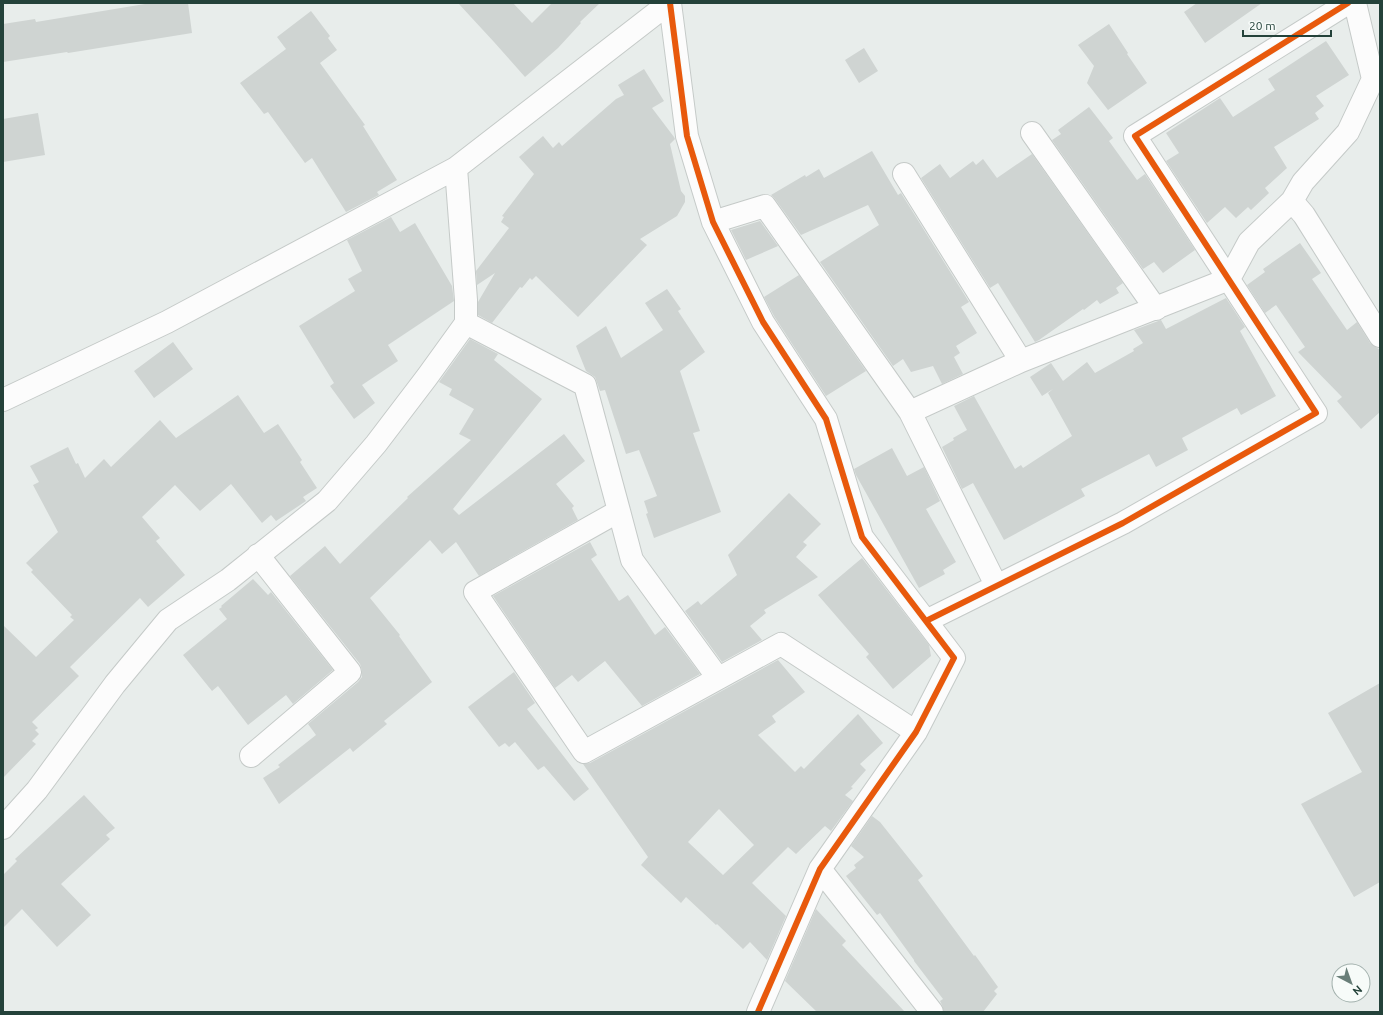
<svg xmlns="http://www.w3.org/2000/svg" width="1383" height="1015" viewBox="0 0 1383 1015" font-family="Ubuntu,sans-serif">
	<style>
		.building { fill: #cfd4d2; fill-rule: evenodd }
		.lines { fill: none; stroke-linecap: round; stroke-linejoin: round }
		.street-casing { stroke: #c5cac8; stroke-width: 24 }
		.street { stroke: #fcfcfc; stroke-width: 22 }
		.cycleway-casing { stroke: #f7fbf9; stroke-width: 8 }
		.cycleway { stroke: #e8590c; stroke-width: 6 }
	</style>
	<rect width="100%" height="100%" fill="#e8edeb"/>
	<path class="building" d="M151,3H188L192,33L68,53L67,52L3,62V24L35,19L36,22Z
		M458,3H513L532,23L552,3H600L580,22L581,23L558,48L525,77L494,42Z
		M1197,3H1262L1205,43L1184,12Z
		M311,11L330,36L328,38L337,50L320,63L365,125L363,126L397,180L377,192L379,195L346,212L312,158L305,163L268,112L264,114L240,83L286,49L277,37Z
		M1109,24L1128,53L1127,54L1147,83L1108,110L1087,83L1094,66L1078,45Z
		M1326,41L1349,75L1316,96L1324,106L1315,113L1319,119L1274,147L1287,168L1265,188L1269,193L1251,210L1248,207L1236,218L1225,207L1207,223L1166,161L1179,153L1166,133L1220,98L1233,117L1275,90L1268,79Z
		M864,48L878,71L859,83L845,60Z
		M644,69L664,101L652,108L674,137L675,139L670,144L681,191L685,196V202L677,216L640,239L647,245L578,317L536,276L532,280L530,278L522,288L520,287L492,323L478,315V302L495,273L477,285L476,271L509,228L501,222L504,217L502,216L534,174L519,157L543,136L553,148L559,142L562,146L616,99L624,95L618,85Z
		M1089,107L1113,138L1109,141L1137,180L1145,174L1195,250L1163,273L1154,262L1143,269L1052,140L1061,134L1058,130Z
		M38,113L45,155L3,162V119Z
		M872,151L898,195L901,193L969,302L961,307L977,333L956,346L960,353L954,357L963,374L942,384L933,366L911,372L903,359L893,366L820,262L879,225L868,205L801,235L775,199L771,195L805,175L806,177L819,169L824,178Z
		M1032,154L1123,283L1116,288L1119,293L1100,304L1097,300L1084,310L1083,309L1039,340L1035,342L998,283L990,288L921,178L940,164L950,178L973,161L976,165L983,159L997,178Z
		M391,217L400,232L415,223L452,286L454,301L388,345L398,361L362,385L375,403L354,419L330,386L334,383L299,326L355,291L348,279L362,271L347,240Z
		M760,221L778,246L746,260L731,230Z
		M1300,243L1321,273L1312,279L1347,330L1357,322L1370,343L1380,350V412L1361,429L1337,401L1342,397L1298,352L1305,347L1276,305L1265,313L1247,285L1265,272L1263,269Z
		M799,275L866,371L826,396L774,316L764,297Z
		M667,289L681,309L678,311L705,352L680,371L700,431L693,433L721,512L654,538L646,514L648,513L644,501L657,496L639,450L626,454L605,390L600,391L595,377L586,371L576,346L606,326L621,358L663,330L645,303Z
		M1226,298L1245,327L1240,331L1276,396L1241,415L1237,408L1182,438L1188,450L1156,467L1149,454L1081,489L1085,496L1004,540L973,483L962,489L942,447L954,440L953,438L967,430L954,406L974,396L1015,469L1021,465L1023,468L1072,436L1048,393L1053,389L1042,396L1030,377L1051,363L1063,381L1087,362L1095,373L1134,351L1133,349L1143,343L1134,330L1161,320L1166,329Z
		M470,339L498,354L494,360L542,399L453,509L459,515L564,434L585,461L556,484L574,506L572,508L578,520L479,576L456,542L442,554L430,540L370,598L400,635L399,636L432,682L384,721L387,724L353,752L350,748L279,804L263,778L280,767L278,765L316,735L308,724L358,682L362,677V670L360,664L290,576L325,546L340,564L408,498L407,497L471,440L459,434L474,409L449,395L452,389L439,382Z
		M173,342L193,369L154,398L134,371Z
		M238,395L264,433L278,424L302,460L300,462L317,488L303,497L306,501L276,521L271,515L262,523L231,484L200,511L175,485L142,517L160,538L156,541L185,575L148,607L140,598L70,667L79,676L32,722L38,728L35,730L39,734L32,741L36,744L3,778V625L36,657L74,620L70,617L72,615L31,572L33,570L26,563L58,532L33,485L39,482L30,466L68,447L76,464L78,463L85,478L104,459L111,467L160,420L176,438Z
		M892,448L907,476L924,467L940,501L926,509L956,562L943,570L945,574L919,588L856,475L854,469Z
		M789,493L821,524L803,542L807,545L796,557L818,577L764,610L766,613L750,626L762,640L722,662L685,611L698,601L701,605L737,575L728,555Z
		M590,542L597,555L591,559L619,601L628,595L655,635L665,627L700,674L642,706L605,661L578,682L572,675L555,688L493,596Z
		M862,558L929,645L931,656L893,689L866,657L869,654L818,595Z
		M253,579L268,595L271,592L333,670L293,704L286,695L248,725L218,686L212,691L183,655L227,619L219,609L222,607L221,606Z
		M778,660L805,692L772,716L776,722L758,735L795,772L801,766L804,769L858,714L883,743L860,764L866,770L851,787L853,788L845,795L853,801L831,831L825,826L796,854L788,847L752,883L786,916L767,960L750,942L743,949L717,924L716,925L686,897L681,903L641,865L648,857L583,764L590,763ZM719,809L754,845L723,875L688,842Z
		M514,672L535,703L527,709L589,789L574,801L544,766L538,770L515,742L509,747L505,743L499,747L468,707Z
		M1380,683V882L1354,897L1301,804L1362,772L1328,713Z
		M84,795L115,828L106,835L110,839L61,884L91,915L57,947L22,909L3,928V875L17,861L15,859Z
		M872,816L880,822L923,876L918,880L974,956L975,955L998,987L994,991L997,994L983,1012H944L942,1005L940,1001L943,999L914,961V960L880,913L877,915L846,876L856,868L854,865L864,857L851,846Z
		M816,909L846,941L842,945L905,1012H817L785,981Z"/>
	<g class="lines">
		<defs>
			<path id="street" d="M670,3L687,136L713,222L763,322L826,419L862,537L954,658L916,732L820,869L758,1012
				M1355,3L1373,79L1348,132L1303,182L1292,201L1304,215L1380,336
				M1032,133L1156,309
				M904,174L1021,361
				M713,222L765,206L910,412
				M466,323L585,385L619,511L475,592L584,752L781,644L916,732
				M3,400L167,322L456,168L669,3
				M619,511L632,560L718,678
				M996,585L910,412L1021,361L1229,279L1249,242L1292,201
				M926,621L1123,523L1316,413L1135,136L1348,3
				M251,756L350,672L258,555
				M3,828L37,790L115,684L168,620L228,580L327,501L376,444L427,377L466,323V300L456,168
				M820,869L932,1012"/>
		</defs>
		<use href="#street" class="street-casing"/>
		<use href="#street" class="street"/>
		<defs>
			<path id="cycleway" d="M670,3L687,136L713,222L763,322L826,419L862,537L954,658L916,732L820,869L758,1012
				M926,621L1123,523L1316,413L1135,136L1348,3"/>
		</defs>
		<use href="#cycleway" class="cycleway-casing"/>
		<use href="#cycleway" class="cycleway"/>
	</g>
	<rect width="1383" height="1015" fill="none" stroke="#24423a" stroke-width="8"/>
	<g transform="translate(1351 983) rotate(139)"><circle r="19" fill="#f7fbf9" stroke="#a3b1ad"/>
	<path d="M0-3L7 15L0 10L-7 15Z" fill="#697e78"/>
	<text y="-6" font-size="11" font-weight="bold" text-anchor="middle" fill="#24423a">N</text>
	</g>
	<path d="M1243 30v6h88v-6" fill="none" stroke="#24423a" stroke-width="2"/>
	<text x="1249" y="30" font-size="12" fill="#24423a" stroke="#f7fbf9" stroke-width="3" paint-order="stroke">20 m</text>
</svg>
